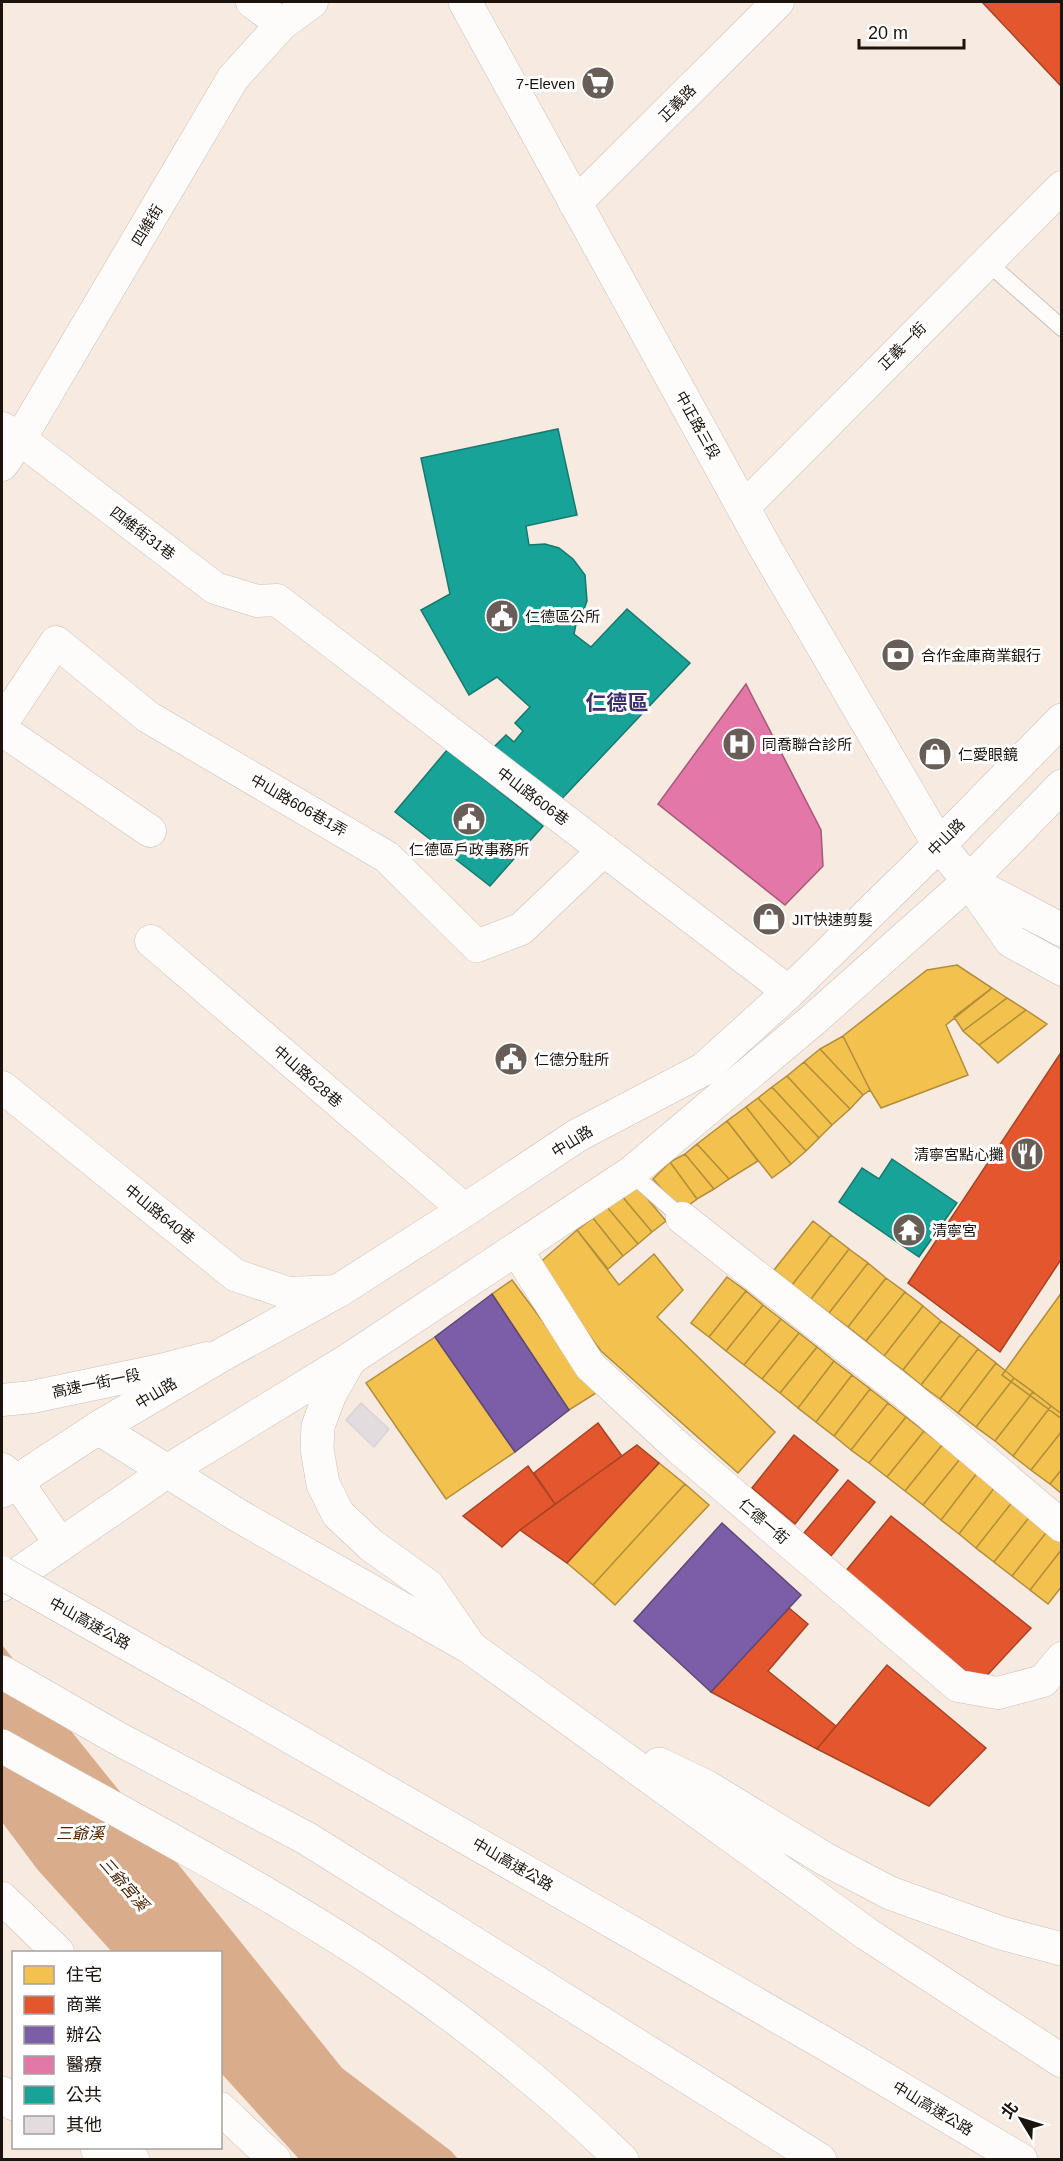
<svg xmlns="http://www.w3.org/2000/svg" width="1063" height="2161" viewBox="0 0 1063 2161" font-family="Helvetica,'Noto Sans TC',sans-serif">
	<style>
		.water { fill: #d9ad8c }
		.homes { fill: #f2c14e; stroke: #b28d3a; stroke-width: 1.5 }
		.shops { fill: #e4572e; stroke: #a84324; stroke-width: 1.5 }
		.offices { fill: #7b5ea7; stroke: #5e4878; stroke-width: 1.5 }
		.health { fill: #e377a8; stroke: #a75979; stroke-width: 1.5 }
		.public { fill: #17a398; stroke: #18786e; stroke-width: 1.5 }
		.building { fill: #e2dcdf; stroke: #d9d3d4; stroke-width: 1.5 }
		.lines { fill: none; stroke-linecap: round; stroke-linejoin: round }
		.lane-casing { stroke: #cbc0b9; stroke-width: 18 }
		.street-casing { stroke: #cbc0b9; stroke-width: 33 }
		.secondary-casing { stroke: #cbc0b9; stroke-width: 34 }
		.highway-casing { stroke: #cbc0b9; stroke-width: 34 }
		.lane { stroke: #fefcfa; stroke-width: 16 }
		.street { stroke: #fefcfa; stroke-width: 32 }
		.secondary { stroke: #fefcfa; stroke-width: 33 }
		.highway { stroke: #fefcfa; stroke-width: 33 }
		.highway-bridge-casing { stroke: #cbc0b9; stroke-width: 34; stroke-linecap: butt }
		.highway-bridge { stroke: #fefcfa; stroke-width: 33 }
		.labels { text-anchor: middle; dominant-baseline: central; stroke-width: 6; stroke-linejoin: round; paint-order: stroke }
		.poi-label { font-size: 15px; fill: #1c130c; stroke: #fff; text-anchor: start }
		.street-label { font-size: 15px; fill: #1c130c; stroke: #fff }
		.water-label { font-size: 16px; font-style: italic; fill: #472200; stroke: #fff }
		.district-label { font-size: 21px; font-weight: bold; fill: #3c2f6b; stroke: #fff }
	</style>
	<rect width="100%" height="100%" fill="#f6eae1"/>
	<path class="water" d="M2,1645L342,2068L451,2151L458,2159H299L221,2073L220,1952H112L37,1869L2,1822Z"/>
	<path class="homes" d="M957,965L992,988L946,1025L968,1075L881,1108L870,1090L843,1036L927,970Z
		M992,988L1007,998L963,1031L954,1017Z
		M1007,998L1026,1010L979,1045L963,1031Z
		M1026,1010L1047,1024L998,1063L979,1045Z
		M843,1036L870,1090L863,1095L820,1049Z
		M820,1049L863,1095L850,1109L804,1062Z
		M804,1062L850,1109L832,1125L787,1076Z
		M787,1076L832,1125L819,1138L772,1087Z
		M772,1087L819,1138L806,1151L758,1098Z
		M758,1098L806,1151L791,1164L746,1107Z
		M746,1107L791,1164L772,1178L727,1121Z
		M727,1121L758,1161L729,1179L697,1144Z
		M697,1144L729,1179L714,1189L685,1154Z
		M685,1154L714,1189L697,1199L670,1162Z
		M670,1162L697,1199L681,1211L653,1179Z
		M635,1184L666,1221L652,1232L621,1195Z
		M621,1195L652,1232L638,1244L607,1207Z
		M607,1207L638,1244L623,1256L593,1218Z
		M593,1218L623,1256L608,1269L577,1230Z
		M813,1221L831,1235L792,1285L774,1270Z
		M577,1230L619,1285L654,1254L683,1290L657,1317L775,1432L738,1473L601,1351L537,1265Z
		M831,1235L849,1249L811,1299L792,1285Z
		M849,1249L868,1263L829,1313L811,1299Z
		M868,1263L886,1278L848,1327L829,1313Z
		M727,1277L746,1291L709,1337L691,1323Z
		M886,1278L905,1292L866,1341L848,1327Z
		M512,1280L596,1393L569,1410L492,1294Z
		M746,1291L763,1305L726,1351L709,1337Z
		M905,1292L923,1306L884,1356L866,1341Z
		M1062,1292V1419L1002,1375Z
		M763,1305L781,1319L744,1365L726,1351Z
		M923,1306L941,1321L903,1370L884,1356Z
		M781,1319L799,1333L762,1379L744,1365Z
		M941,1321L960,1335L921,1385L903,1370Z
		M799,1333L817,1347L780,1393L762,1379Z
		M960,1335L978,1349L940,1399L921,1385Z
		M435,1337L515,1452L446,1499L366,1383Z
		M817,1347L834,1361L798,1408L780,1393Z
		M978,1349L996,1363L958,1413L940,1399Z
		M834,1361L852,1375L816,1422L798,1408Z
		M996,1363L1014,1378L976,1427L958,1413Z
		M852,1375L870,1389L834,1436L816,1422Z
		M1014,1378L1033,1392L995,1441L976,1427Z
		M870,1389L888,1403L851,1450L834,1436Z
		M1033,1392L1051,1406L1013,1456L995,1441Z
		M888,1403L906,1417L869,1463L851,1450Z
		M1051,1406L1062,1414V1431L1031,1470L1013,1456Z
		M906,1417L924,1431L887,1477L869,1463Z
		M924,1431L942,1445L905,1491L887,1477Z
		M1062,1431V1469L1050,1484L1031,1470Z
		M942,1445L960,1459L923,1505L905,1491Z
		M960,1459L977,1473L941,1520L923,1505Z
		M659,1463L685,1484L593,1585L567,1563Z
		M1062,1469V1494L1050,1484Z
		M977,1473L995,1487L959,1534L941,1520Z
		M685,1484L709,1505L615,1605L593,1585Z
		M995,1487L1013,1501L976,1548L959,1534Z
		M1013,1501L1031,1515L994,1562L976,1548Z
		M1031,1515L1049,1529L1012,1576L994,1562Z
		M1049,1529L1062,1539V1549L1030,1590L1012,1576Z
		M1062,1549V1586L1048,1604L1030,1590Z"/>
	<path class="shops" d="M982,2H1062V87Z
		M1062,1051V1258L1000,1352L908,1283Z
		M598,1423L622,1456L555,1504L534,1473Z
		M794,1435L838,1470L795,1524L752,1488Z
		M637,1445L659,1463L567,1563L520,1530Z
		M528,1466L555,1504L520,1530L502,1547L463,1516Z
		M848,1480L875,1502L831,1556L804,1533Z
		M891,1516L1031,1628L980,1683L845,1572Z
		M789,1608L808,1624L768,1671L836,1726L817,1749L711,1692Z
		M887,1665L986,1748L929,1806L817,1749Z"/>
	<path class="offices" d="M492,1294L569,1410L515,1452L435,1337Z
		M722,1523L801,1595L711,1692L634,1621Z"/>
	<path class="health" d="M746,684L821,830L823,866L785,905L658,804Z"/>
	<path class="public" d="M558,429L577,515L526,526L529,545L545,544L559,548L573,559L585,575L587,601L583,612L577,619L574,634L591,647L627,609L690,663L555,806L492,749L506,735L514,742L523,731L515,723L530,707L497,677L469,695L421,610L450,594L421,458Z
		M447,750L543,826L490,886L395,812Z
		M892,1159L957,1203L919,1257L839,1202L862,1168L879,1179Z"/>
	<path class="building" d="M361,1403L389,1429L374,1447L346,1420Z"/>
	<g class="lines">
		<defs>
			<path id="lane" d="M986,261L1062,328
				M631,1173L682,1218"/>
			<path id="street" d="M252,2L282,24
				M575,204L778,2
				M2,428L20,439L215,588L257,601L277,600L789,992
				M2,465L20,439L233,78L282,24L312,2
				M744,507L1062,187
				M2,723L56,642L148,717L387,857L477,946L521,929L604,850
				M2,730L150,831
				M151,941L465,1210
				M2,1087L235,1275L288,1293L338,1291
				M682,1218L907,1395L1062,1526
				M516,1249L590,1366L680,1449L958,1686L998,1693L1043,1681L1062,1658
				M2,1400L32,1397L161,1370L207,1358
				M2,1469L16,1480L61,1545
				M2,1898L58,1952
				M220,2108L275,2160"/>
			<path id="secondary" d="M465,2L766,549L939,845L969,881L1011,941L1062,969
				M976,885L1062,930
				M2,1491L98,1428L225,1353L338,1291L465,1210L578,1135L704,1069L789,992L939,845L1062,720
				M2,1585L169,1470L350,1359L631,1173L814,1019L969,881L1062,786"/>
			<path id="highway" d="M350,1359L330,1394L318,1426L317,1449L323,1484L338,1514L371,1545L428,1586L466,1641
				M98,1428L239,1516L471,1648L867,1934L1062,2061
				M2,1672L117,1738L306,1838L820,2160
				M195,1682L824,2043L1021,2160
				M2,1746C129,1818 260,1885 382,1966C466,2023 549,2089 622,2160
				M659,1764L707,1787L825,1859L890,1893L1001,1933L1062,1949
				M2,2093L14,2104
				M97,2148L133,2160"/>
		</defs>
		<use href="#lane" class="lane-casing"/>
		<use href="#street" class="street-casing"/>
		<use href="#secondary" class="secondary-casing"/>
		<use href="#highway" class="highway-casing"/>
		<use href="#lane" class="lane"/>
		<use href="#street" class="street"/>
		<use href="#secondary" class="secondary"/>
		<use href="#highway" class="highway"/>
		<defs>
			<path id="highway-bridge" d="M2,1573L195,1682"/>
		</defs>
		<use href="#highway-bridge" class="highway-bridge-casing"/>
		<use href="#highway-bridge" class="highway-bridge"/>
	</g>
	<defs>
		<symbol id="supermarket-disc" viewBox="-11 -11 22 22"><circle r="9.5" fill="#685e57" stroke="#fff"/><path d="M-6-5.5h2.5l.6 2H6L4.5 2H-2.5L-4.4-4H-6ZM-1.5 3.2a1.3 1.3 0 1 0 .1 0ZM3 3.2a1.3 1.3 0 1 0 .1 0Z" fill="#fff"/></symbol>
		<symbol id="civic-disc" viewBox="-11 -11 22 22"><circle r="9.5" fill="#685e57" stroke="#fff"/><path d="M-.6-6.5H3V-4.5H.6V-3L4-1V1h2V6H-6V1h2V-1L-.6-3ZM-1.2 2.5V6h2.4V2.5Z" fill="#fff"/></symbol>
		<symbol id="bank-disc" viewBox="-11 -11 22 22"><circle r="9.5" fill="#685e57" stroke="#fff"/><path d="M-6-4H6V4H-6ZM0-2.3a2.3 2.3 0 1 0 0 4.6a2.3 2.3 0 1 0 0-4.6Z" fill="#fff"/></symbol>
		<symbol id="hospital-disc" viewBox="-11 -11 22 22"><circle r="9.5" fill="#685e57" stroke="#fff"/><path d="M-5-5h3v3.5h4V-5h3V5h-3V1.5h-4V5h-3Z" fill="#fff"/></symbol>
		<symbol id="shop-disc" viewBox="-11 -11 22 22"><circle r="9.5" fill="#685e57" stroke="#fff"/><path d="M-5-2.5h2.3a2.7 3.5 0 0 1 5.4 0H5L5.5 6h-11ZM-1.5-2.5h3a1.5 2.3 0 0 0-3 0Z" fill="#fff"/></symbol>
		<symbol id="restaurant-disc" viewBox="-11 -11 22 22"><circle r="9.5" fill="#685e57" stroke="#fff"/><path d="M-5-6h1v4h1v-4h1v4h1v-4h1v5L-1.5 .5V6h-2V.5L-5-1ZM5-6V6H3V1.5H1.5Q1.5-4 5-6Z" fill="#fff"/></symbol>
		<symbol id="temple-disc" viewBox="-11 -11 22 22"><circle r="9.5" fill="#685e57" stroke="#fff"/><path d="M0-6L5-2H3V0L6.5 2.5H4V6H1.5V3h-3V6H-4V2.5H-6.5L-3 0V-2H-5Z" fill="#fff"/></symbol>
	</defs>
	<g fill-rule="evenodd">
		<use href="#supermarket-disc" x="579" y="64" width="38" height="38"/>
		<use href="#civic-disc" x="483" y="597" width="38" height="38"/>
		<use href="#bank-disc" x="879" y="636" width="38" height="38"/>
		<use href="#hospital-disc" x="720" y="725" width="38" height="38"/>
		<use href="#shop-disc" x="916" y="735" width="38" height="38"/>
		<use href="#civic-disc" x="450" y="800" width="38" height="38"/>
		<use href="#shop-disc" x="750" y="900" width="38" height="38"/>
		<use href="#civic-disc" x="492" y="1040" width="38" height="38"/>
		<use href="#restaurant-disc" x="1008" y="1135" width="38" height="38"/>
		<use href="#temple-disc" x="890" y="1211" width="38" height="38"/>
	</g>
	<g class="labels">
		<g class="poi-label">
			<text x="575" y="83" text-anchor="end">7-Eleven</text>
			<text x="525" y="616">仁德區公所</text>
			<text x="921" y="655">合作金庫商業銀行</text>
			<text x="762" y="744">同喬聯合診所</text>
			<text x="958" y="754">仁愛眼鏡</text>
			<text x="469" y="849" text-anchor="middle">仁德區戶政事務所</text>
			<text x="792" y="919">JIT快速剪髮</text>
			<text x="534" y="1059">仁德分駐所</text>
			<text x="1004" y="1154" text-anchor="end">清寧宮點心攤</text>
			<text x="932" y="1230">清寧宮</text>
		</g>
		<g class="street-label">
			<text transform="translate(677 103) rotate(-45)">正義路</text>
			<text transform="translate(147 225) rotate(-59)">四維街</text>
			<text transform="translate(902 346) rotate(-45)">正義一街</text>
			<text transform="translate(698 425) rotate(61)">中正路三段</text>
			<text transform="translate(143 533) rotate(37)">四維街31巷</text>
			<text transform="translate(533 796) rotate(37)">中山路606巷</text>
			<text transform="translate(299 805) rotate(30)">中山路606巷1弄</text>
			<text transform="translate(946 837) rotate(-45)">中山路</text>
			<text transform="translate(308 1076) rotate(41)">中山路628巷</text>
			<text transform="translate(572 1141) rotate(-32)">中山路</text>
			<text transform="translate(160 1214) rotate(39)">中山路640巷</text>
			<text transform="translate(96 1383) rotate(-12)">高速一街一段</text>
			<text transform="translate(156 1393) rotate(-31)">中山路</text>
			<text transform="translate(764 1521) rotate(41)">仁德一街</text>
			<text transform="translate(90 1623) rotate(29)">中山高速公路</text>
			<text transform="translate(513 1864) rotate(30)">中山高速公路</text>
			<text transform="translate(933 2108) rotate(31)">中山高速公路</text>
		</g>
		<g class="water-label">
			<text x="80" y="1833">三爺溪</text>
			<text transform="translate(124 1884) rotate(49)">三爺宮溪</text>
		</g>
		<g class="district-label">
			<text x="617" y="702">仁德區</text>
		</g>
	</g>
	<rect width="1063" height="2161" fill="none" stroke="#1c130c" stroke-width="6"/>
	<rect x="12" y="1951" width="210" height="198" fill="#ffffff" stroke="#a4a19e" stroke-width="1.5"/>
	<rect x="24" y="1966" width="30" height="18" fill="#f2c14e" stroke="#a4a19e" stroke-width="1.5"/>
	<text x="66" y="1981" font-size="18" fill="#1c130c">住宅</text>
	<rect x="24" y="1996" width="30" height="18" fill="#e4572e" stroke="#a4a19e" stroke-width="1.5"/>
	<text x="66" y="2011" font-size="18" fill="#1c130c">商業</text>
	<rect x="24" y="2026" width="30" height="18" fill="#7b5ea7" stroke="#a4a19e" stroke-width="1.5"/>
	<text x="66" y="2041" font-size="18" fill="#1c130c">辦公</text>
	<rect x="24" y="2056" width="30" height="18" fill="#e377a8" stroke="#a4a19e" stroke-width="1.5"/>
	<text x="66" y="2071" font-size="18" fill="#1c130c">醫療</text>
	<rect x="24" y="2086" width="30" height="18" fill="#17a398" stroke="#a4a19e" stroke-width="1.5"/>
	<text x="66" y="2101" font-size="18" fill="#1c130c">公共</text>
	<rect x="24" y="2116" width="30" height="18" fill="#e2dcdf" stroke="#a4a19e" stroke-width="1.5"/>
	<text x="66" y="2131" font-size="18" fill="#1c130c">其他</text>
	<g transform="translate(1021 2119) rotate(308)" stroke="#ffffff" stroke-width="4.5" paint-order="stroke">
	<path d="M0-4.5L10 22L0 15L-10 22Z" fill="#1c130c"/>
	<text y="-9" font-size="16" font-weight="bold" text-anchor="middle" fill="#1c130c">北</text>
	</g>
	<path d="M859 39v9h105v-9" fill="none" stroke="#1c130c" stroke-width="3"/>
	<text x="868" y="39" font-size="18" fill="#1c130c" stroke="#ffffff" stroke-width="4.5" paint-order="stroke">20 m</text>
</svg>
